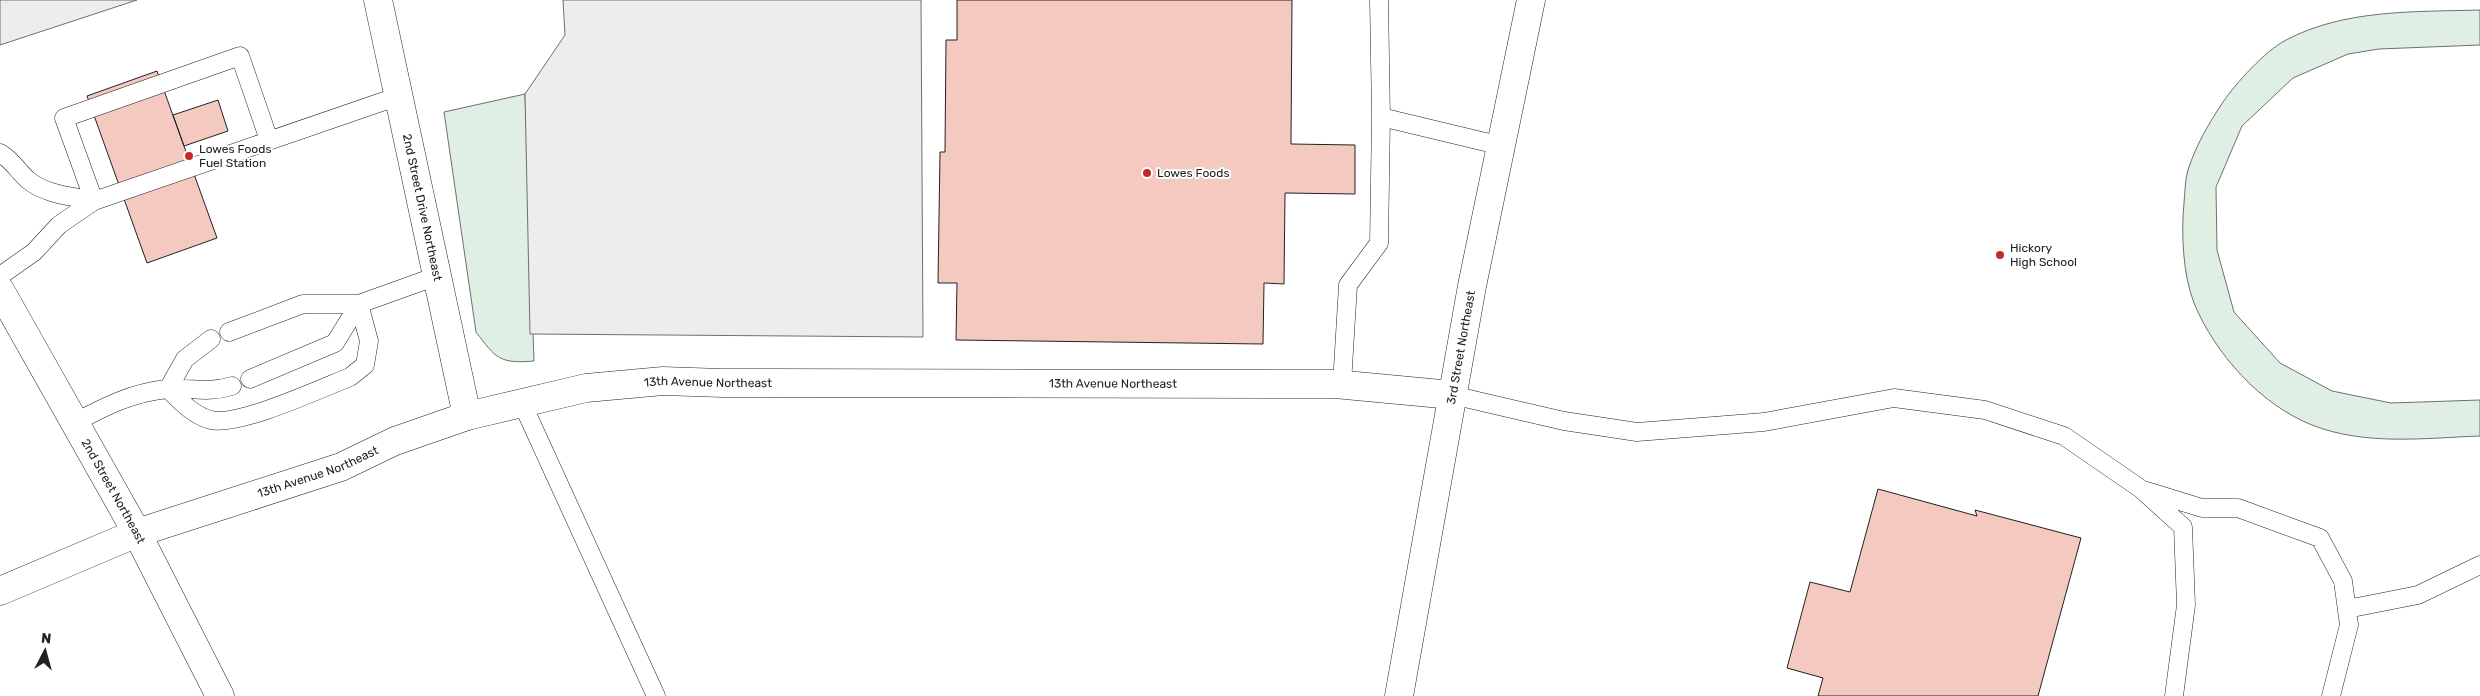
<svg xmlns="http://www.w3.org/2000/svg" width="2480" height="696" viewBox="0 0 2480 696" font-family="Rubik,sans-serif">
	<style>
		.green { fill: #e0efe3; stroke: #6f6f6f }
		.parking { fill: #ededed; stroke: #6f6f6f }
		.building { fill: #f3c9c0; stroke: #222 }
		.lines { fill: none; stroke-linecap: round; stroke-linejoin: round }
		.service-casing { stroke: #222; stroke-width: 19 }
		.minor-casing { stroke: #222; stroke-width: 29 }
		.secondary-casing { stroke: #222; stroke-width: 29 }
		.primary-casing { stroke: #222; stroke-width: 29 }
		.service { stroke: #fff; stroke-width: 18 }
		.minor { stroke: #fff; stroke-width: 28 }
		.secondary { stroke: #fff; stroke-width: 28 }
		.primary { stroke: #fff; stroke-width: 28 }
		.poi-dot { fill: #c62828; stroke: #fff; stroke-width: 2 }
		.labels { text-anchor: middle; dominant-baseline: central; stroke-width: 4; stroke-linejoin: round; paint-order: stroke }
		.poi-label { font-size: 12px; fill: #222; stroke: #fff; text-anchor: start }
		.street-label { font-size: 12px; fill: #222; stroke: #fff }
	</style>
	<rect width="100%" height="100%" fill="#fff"/>
	<path class="green" d="M2480,10V45L2379,49L2348,54L2293,78L2242,126L2216,187L2217,250L2234,312L2280,363L2332,391L2391,403L2480,400V436C2425,438 2365,446 2312,425C2261,405 2215,354 2194,303C2183,275 2181,234 2184,203C2185,192 2185,180 2188,170C2196,145 2209,123 2223,102C2236,83 2265,51 2286,40C2345,9 2414,12 2480,10Z
		M525,94L534,361C499,364 496,358 476,332L444,112Z"/>
	<path class="parking" d="M0,0H137L0,45Z
		M563,0H921L923,337L530,334L525,94L565,35Z"/>
	<path class="building" d="M957,0H1292L1291,144L1355,145V194L1285,193L1284,284L1264,283L1263,344L956,340L957,283H938L940,152H945L946,40H957Z
		M157,71L217,238L147,263L87,96Z
		M218,100L228,131L184,146L173,115Z
		M1878,489L1977,516L1975,510L2081,538L2038,696H1818L1823,678L1787,668L1810,582L1850,592Z"/>
	<g class="lines">
		<defs>
			<path id="service" d="M1381,117L1502,146
				M0,153C12,160 18,171 28,180C46,195 72,196 94,201
				M94,201L64,118L240,56L269,140
				M0,276L34,252L59,225L94,201L399,96
				M229,332L303,304H359L437,276
				M250,379L335,343L359,304
				M1342,384L1348,285L1379,243L1381,117L1379,0
				M168,389C180,401 194,416 211,420C238,427 322,388 350,377L365,365L369,341L359,304
				M168,389L185,359L211,339
				M1452,395L1564,421L1637,432L1764,422L1894,398L1985,410L2064,436L2141,489L2183,527L2186,605L2174,696
				M522,403L656,696
				M76,422C106,406 131,393 167,389C192,387 205,394 232,386
				M2147,491L2202,508H2238L2320,538L2343,581L2349,625L2331,696
				M2347,609L2418,595L2480,565"/>
			<g id="minor">
				<path id="s1" d="M378,0L467,416"/>
				<path id="s2" d="M137,533L341,467L395,441L467,416L586,388L663,381L722,383L1335,384L1452,395"/>
				<path id="s3" d="M1399,696L1472,286L1531,0"/>
			</g>
			<path id="secondary" d="M0,591L137,533"/>
			<g id="primary">
				<path id="s4" d="M0,290L137,533L220,696"/>
			</g>
		</defs>
		<use href="#service" class="service-casing"/>
		<use href="#minor" class="minor-casing"/>
		<use href="#secondary" class="secondary-casing"/>
		<use href="#primary" class="primary-casing"/>
		<use href="#service" class="service"/>
		<use href="#minor" class="minor"/>
		<use href="#secondary" class="secondary"/>
		<use href="#primary" class="primary"/>
	</g>
	<g class="poi-dot">
		<circle cx="189" cy="156" r="5"/>
		<circle cx="1147" cy="173" r="5"/>
		<circle cx="2000" cy="255" r="5"/>
	</g>
	<g class="labels">
		<g class="poi-label">
			<text x="199" y="149">Lowes Foods<tspan x="199" dy="14">Fuel Station</tspan></text>
			<text x="1157" y="173">Lowes Foods</text>
			<text x="2010" y="248">Hickory<tspan x="2010" dy="14">High School</tspan></text>
		</g>
		<g class="street-label">
			<text stroke="none"><textPath href="#s1" startOffset="212">2nd Street Drive Northeast</textPath></text>
			<text stroke="none"><textPath href="#s3" startOffset="354">3rd Street Northeast</textPath></text>
			<text stroke="none"><textPath href="#s2" startOffset="595">13th Avenue Northeast</textPath></text>
			<text stroke="none"><textPath href="#s2" startOffset="1000">13th Avenue Northeast</textPath></text>
			<text stroke="none"><textPath href="#s2" startOffset="191">13th Avenue Northeast</textPath></text>
			<text stroke="none"><textPath href="#s4" startOffset="231">2nd Street Northeast</textPath></text>
		</g>
	</g>
	<g transform="translate(45 651) rotate(6)" stroke="#ffffff" stroke-width="4" paint-order="stroke">
	<path d="M0-4L9 19L0 12L-9 19Z" fill="#222222"/>
	<text y="-8" font-size="14" font-weight="bold" text-anchor="middle" fill="#222222">N</text>
	</g>
</svg>
